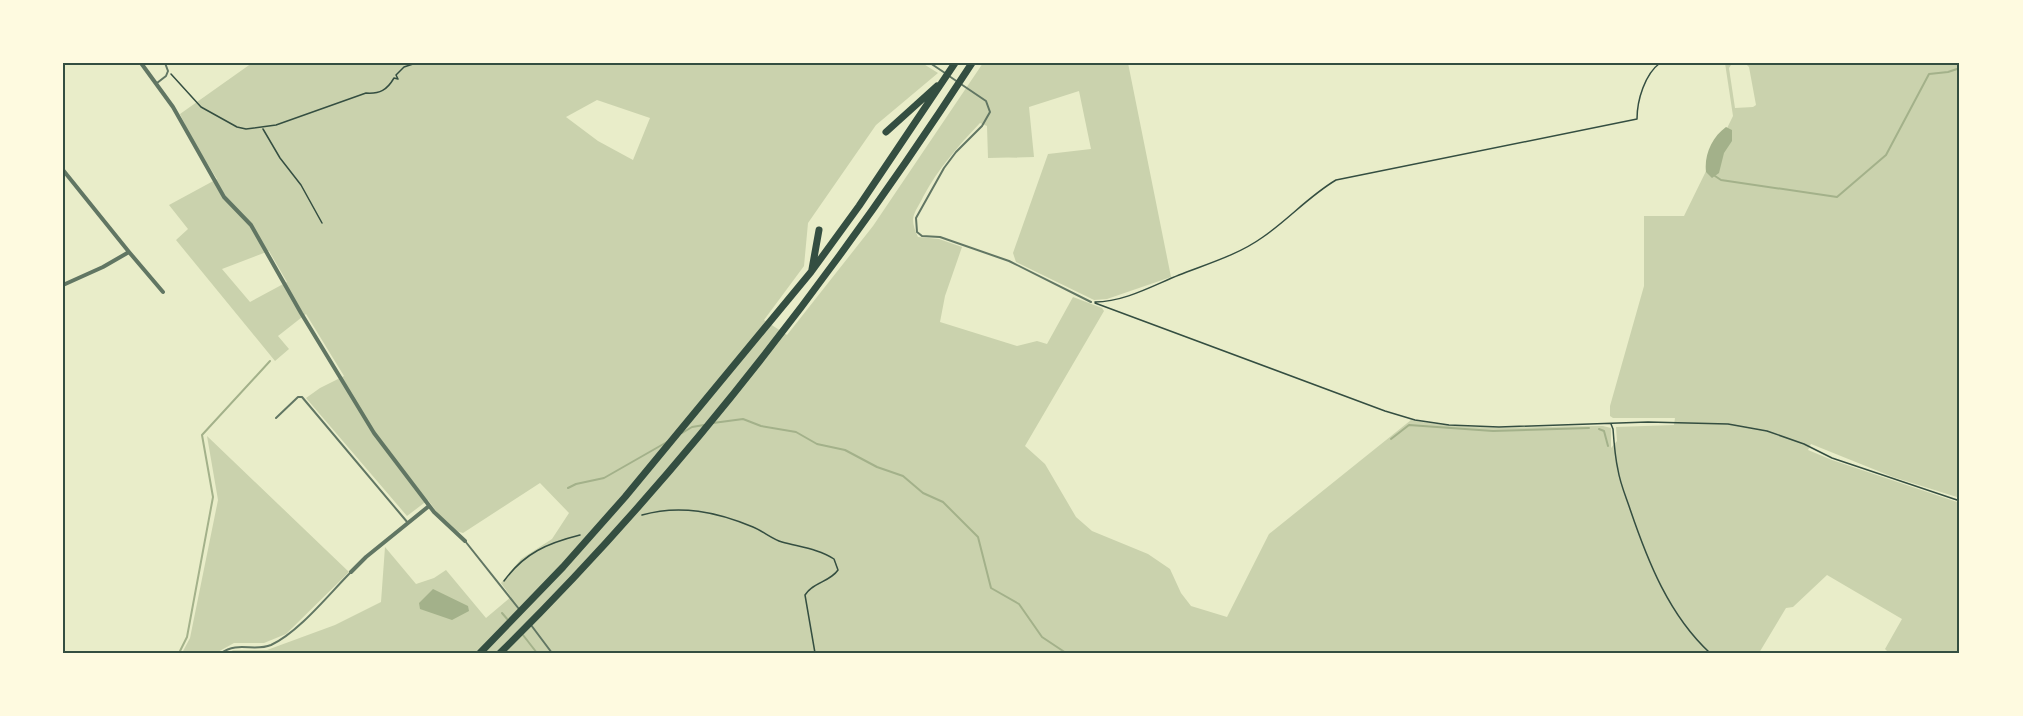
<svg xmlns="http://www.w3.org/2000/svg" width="2023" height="716" viewBox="0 0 2023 716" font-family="Signika,sans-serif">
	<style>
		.green { fill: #cad2ad; fill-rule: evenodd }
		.water { fill: #a3b18a }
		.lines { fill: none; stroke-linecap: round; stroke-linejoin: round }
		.stream { stroke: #a3b18a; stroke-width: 2 }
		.path { stroke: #344e41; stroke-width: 1.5 }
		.service { stroke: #617663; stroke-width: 2 }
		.minor { stroke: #617663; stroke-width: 4 }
		.motorway { stroke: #344e41; stroke-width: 7 }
		.neatline { fill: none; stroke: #344e41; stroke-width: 2 }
	</style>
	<rect width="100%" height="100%" fill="#e9edc9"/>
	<path class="green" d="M252,63H922L938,73L876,125L808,223L804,266L764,320L787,335L873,226L983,63H1128L1171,277L1107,299L1094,300L1016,262L1013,253L1048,154L1091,149L1079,91L1029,107L1034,157L988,158L987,126L980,123C958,146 938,169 923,197C920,204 914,211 913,219C913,225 915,231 918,237L939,239L962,247L945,296L940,322L1017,346L1037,341L1047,344L1073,297L1102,308L1104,311L1025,446L1045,464L1076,517L1092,531L1148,554L1170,569L1181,593L1191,606L1227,617L1269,534L1411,420C1475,432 1539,426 1603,426L1611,428V448L1617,441L1616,427L1674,425L1675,418H1613L1610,416V406L1644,286V216H1684L1733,116L1725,63H1960V498L1893,477L1811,444L1808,450L1832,460L1960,503V653H1889L1885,649L1902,619L1827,575L1793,607L1786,608L1759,653H228L233,650H267L335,625L381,602L385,547L416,584L434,578L446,570L486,618L511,597L501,583L521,559L552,539L569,513L540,483L463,533C448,530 437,512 428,500L407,516L306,398L320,388L344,376L306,314L278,336L289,349L275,361L176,240L188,229L169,205L217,179L192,139L180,114ZM1746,64L1749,67L1756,105L1753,107L1735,108L1729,68L1731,65ZM597,100L650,118L633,160L598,141L566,117ZM269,251L287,282L250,302L222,269Z
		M207,436L349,572L286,634L264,643H234L216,653H182L190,638L218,500Z"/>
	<path class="water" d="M1726,127L1732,130V141L1724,153L1719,173L1712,178L1706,172C1704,155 1712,137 1726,127Z
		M433,589L468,606L469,611L452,620L420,609L419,603Z"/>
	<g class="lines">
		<path class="stream" d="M1715,176L1721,180L1837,197L1886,155L1929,74L1948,72L1960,68
			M713,423L743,419L761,426L796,432L817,444L845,450L877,467L903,476L923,493L943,502L978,537L991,588L1019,604L1042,637L1066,653
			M1599,429L1604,431L1608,446
			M682,433L692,427L704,425
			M1391,439L1409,425L1493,431L1589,428
			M568,488L576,484L604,478L667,442
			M502,613L508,620
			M523,635L537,653
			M179,653L187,637L213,497L202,435L270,361"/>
		<path class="path" d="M1810,63H1811
			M171,74L201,107L237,127L246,129L276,125L366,93C380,94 387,90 394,78L398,79L396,75L404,67L416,63
			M263,129L280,158L301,185L322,223
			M1095,302C1124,302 1152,286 1179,275C1207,264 1238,255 1263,237C1289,219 1309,196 1336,180L1637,119C1637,100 1645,74 1660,63
			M1095,303L1385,411L1415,420L1449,425L1499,427L1648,422L1728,424L1767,431L1804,444L1832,458L1960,501
			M1611,424L1613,429C1614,443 1615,457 1618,470C1620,483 1626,497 1630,509C1648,562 1669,615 1710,653
			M642,515C680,504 717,512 753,527C763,531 772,539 782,542C800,547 819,549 834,559L838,570C830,582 813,582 805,595L815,653
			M504,581C524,553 548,543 580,535"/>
		<path class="service" d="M930,63L945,73
			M949,76L986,101L990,112L982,126L956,152L944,168L916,218L917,232L922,236L940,237L1009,261L1091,302
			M157,83L166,76L168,71L165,63
			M276,418L298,397H302L408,523
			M465,541L519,609
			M531,625L552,653
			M221,653C238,641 254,652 271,645C299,632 329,594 351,572"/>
		<path class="minor" d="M141,63L173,107L224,197L251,225L301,313L374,433L434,512L465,541
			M63,170L129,252
			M63,285L103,267L129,252L163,292
			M351,572L366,557L429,506"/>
		<path class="motorway" d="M886,132L937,86
			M812,269L819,230
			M480,653L563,567L625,497L811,272L859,206L955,63
			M500,653C680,476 835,274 972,63"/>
	</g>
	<rect width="2023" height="716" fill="none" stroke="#fefae0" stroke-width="129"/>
	<rect x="64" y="64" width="1894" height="588" class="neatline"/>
</svg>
